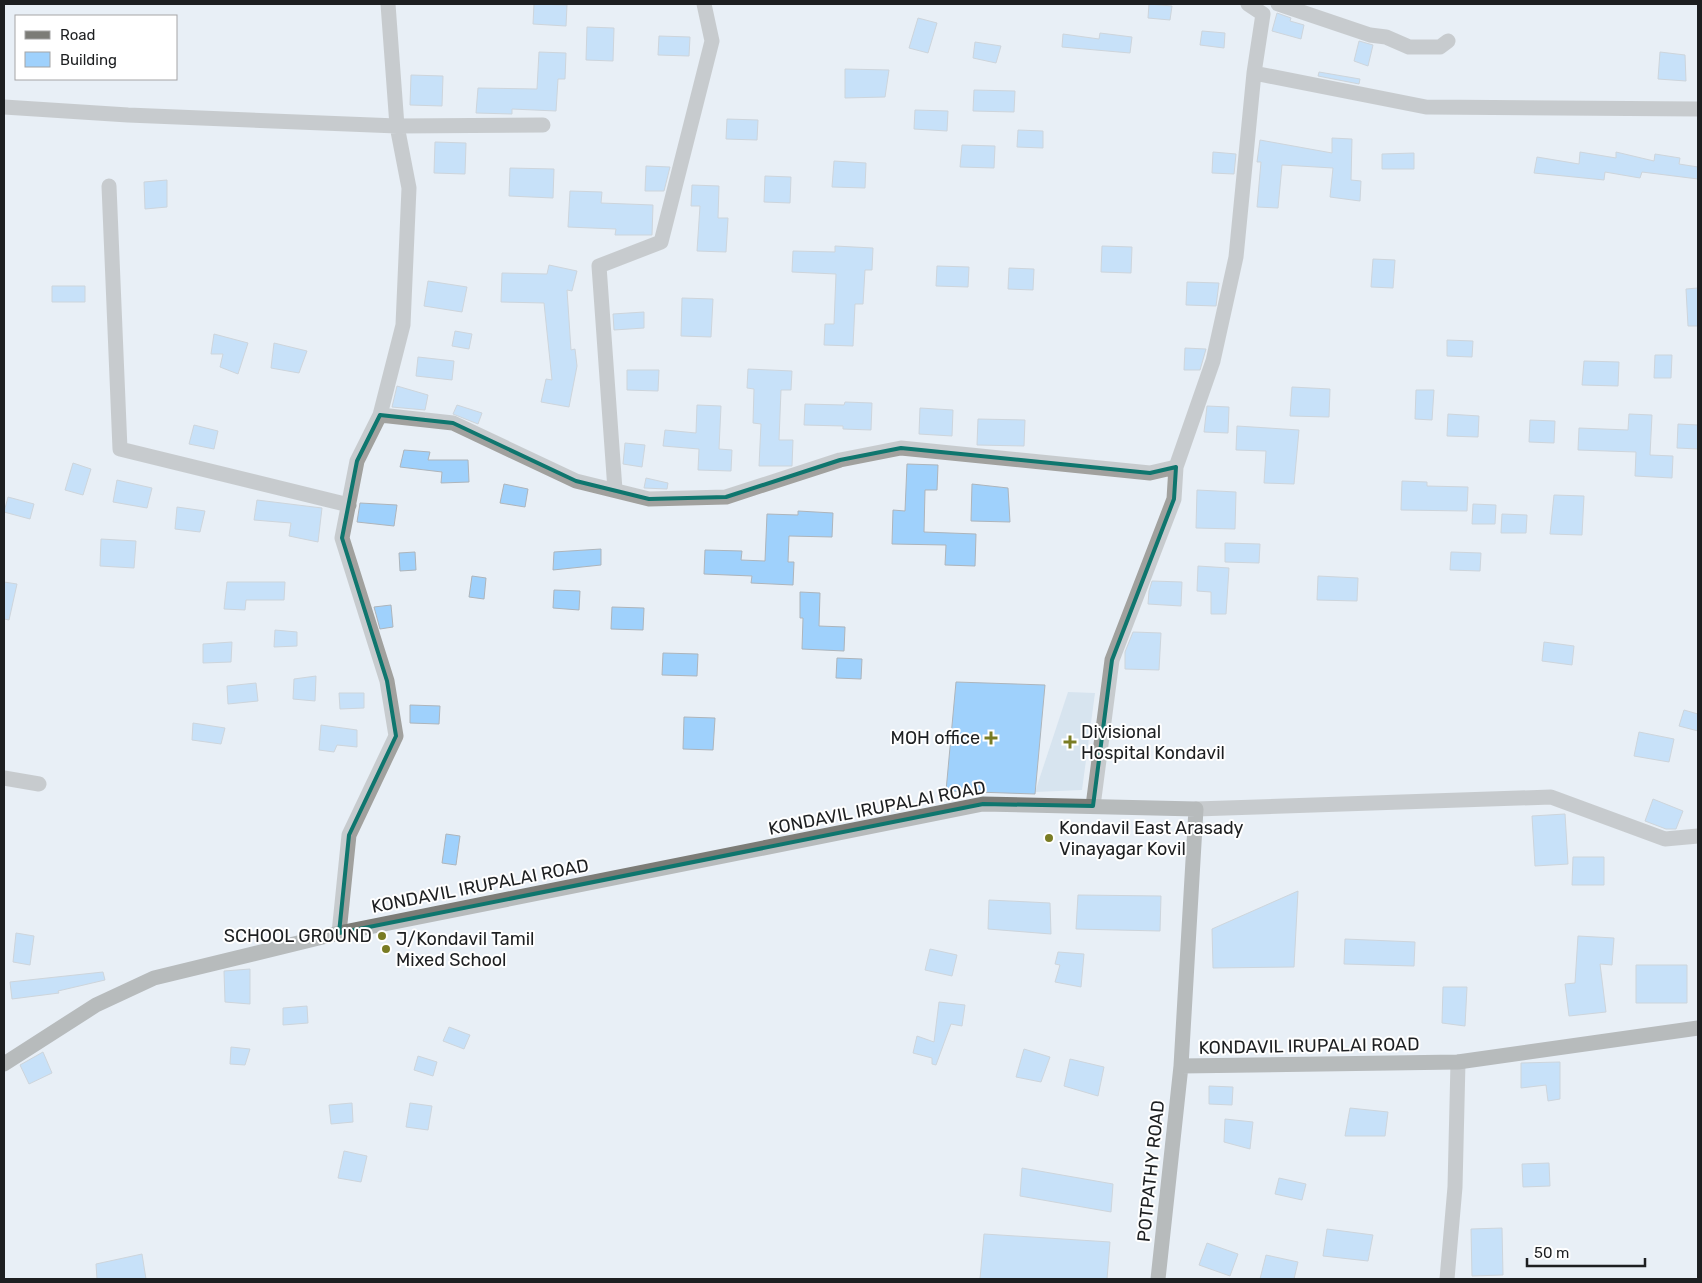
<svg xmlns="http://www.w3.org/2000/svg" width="1702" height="1283" viewBox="0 0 1702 1283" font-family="Rubik,sans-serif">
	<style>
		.built { fill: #d7e4ef }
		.building { fill: #9fd1fc; stroke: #aeb5bb }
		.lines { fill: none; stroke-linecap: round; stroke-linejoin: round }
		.street { stroke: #a1a19e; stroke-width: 15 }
		.secondary { stroke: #7c7c77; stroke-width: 15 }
		.marked { fill: none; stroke: #0f766e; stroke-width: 4; stroke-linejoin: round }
		.poi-dot { fill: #797c24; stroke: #fff; stroke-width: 2 }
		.labels { text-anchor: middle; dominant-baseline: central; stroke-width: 4; stroke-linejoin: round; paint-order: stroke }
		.poi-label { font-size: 18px; fill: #1d1f21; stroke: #fff; text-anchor: start }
		.street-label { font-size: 18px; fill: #1d1f21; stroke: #fff }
	</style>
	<rect width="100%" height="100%" fill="#e8eff6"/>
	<path class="built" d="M1068,692L1095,693L1082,790L1035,792Z"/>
	<path class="building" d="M534,4L567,5L566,26L533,24Z
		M1149,4L1172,6L1170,20L1148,18Z
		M1277,13L1291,18L1290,21L1304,25L1301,39L1272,31Z
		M918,18L937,23L928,53L909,48Z
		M587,27L614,28L613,61L586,60Z
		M1202,31L1225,33L1224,48L1200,45Z
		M1100,33L1132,37L1130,53L1062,47L1063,34L1099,39Z
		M659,36L690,37L689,56L658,55Z
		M1359,41L1373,45L1368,66L1354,61Z
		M975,42L1001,46L996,63L973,58Z
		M539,52L566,53L565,79H558L556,111L512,109V114L476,113L478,88L537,89Z
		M1660,52L1685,55L1686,81L1658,79Z
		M845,69L889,70L885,97L845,98Z
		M1319,72L1360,79L1359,84L1318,76Z
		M411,75L443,76L442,106L410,105Z
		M974,90L1015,91L1014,112L973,111Z
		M915,110L948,111L947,131L914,129Z
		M727,119L758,120L757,140L726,139Z
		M1018,130L1043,131V148L1017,147Z
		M1332,138L1352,139L1351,180L1361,181L1360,201L1330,197L1333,168L1282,165L1278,208L1257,207L1261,162H1257L1260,140L1332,153Z
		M435,142L466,143L465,174L434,173Z
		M962,145L995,146L994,168L960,167Z
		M1213,152L1236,154L1234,174L1212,173Z
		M1580,152L1616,158V152L1654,161L1655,154L1680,158L1679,164L1698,167V179L1642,172L1640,178L1605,172L1604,180L1534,173L1537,157L1579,164Z
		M1414,153V169H1382V154Z
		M834,161L866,163L865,188L832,187Z
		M646,166L670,167L664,191H645Z
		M510,168L554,169L553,198L509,196Z
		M765,176L791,177L790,203L764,202Z
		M167,180V207L145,209L144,182Z
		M692,185L719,186L718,218H728L726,252L697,251L700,206H691Z
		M570,191L602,192L601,203L653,205L652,235H615L616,229L568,227Z
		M835,246L873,248L872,270H865L863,304H855L853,346L824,345L825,324H834L836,274L792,272L793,251L835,252Z
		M1102,246L1132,247L1131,273L1101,272Z
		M1373,259L1395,260L1393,288L1371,287Z
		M549,265L577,271L572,291L567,290L571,350L575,349L577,366L569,407L541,402L546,379L552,380L544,303L501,302L502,273L547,274Z
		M937,266L969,267L968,287L936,286Z
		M1009,268L1034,269L1033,290L1008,289Z
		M428,281L467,287L462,312L424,306Z
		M1187,282L1219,283L1216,306L1186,305Z
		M52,286H85V302H52Z
		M1698,288V326H1688L1686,289Z
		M682,298L713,299L711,337L681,336Z
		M644,312V328L614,330L613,314Z
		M455,331L472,334L469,349L452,346Z
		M214,334L248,343L238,374L220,367L223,354H211Z
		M1447,340L1473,341L1472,357L1447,356Z
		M274,343L307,351L299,373L271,368Z
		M1185,348L1206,349L1200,370H1184Z
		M1655,355H1672L1671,378H1654Z
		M418,357L454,361L452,380L416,376Z
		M1584,361L1619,362L1618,386L1582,385Z
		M748,369L792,371L791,390H781L779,440H793L792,466H759L761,424L753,423L754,389L747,388Z
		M627,370H659L658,391L627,390Z
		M397,386L428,395L425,410L392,407Z
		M1292,387L1330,389L1329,417L1290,416Z
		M1416,390H1434L1432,420L1415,419Z
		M845,402L872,403L871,430L843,429V426L804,425L805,404L844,405Z
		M457,405L482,413L478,424L453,414Z
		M697,405L721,406L719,449L732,450L731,471L698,470L699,449L663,446L665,430L696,433Z
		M1207,406L1229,407L1228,433L1204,432Z
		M920,408L953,410L952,436L919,434Z
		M1448,414L1479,416L1478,437L1447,436Z
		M1629,414L1652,415L1650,455L1673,456L1672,478L1635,476L1636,452L1578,450L1579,428L1628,430Z
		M978,419L1025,420L1024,446L977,445Z
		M1530,420L1555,421L1554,443L1529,442Z
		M1678,424L1698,425V449L1677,448Z
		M194,425L218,431L214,449L189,444Z
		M1237,426L1299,430L1294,484L1264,483L1266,451L1236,450Z
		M625,443L645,445L642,467L623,464Z
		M404,450L430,452L428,460H468L469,482L441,483L442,472L400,467Z
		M73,463L91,469L83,495L65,490Z
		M907,464L938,465L937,490H925L924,532L976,534L975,566L945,565L946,545L892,544L893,510L905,511Z
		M646,478L668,483L667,489L644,488Z
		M117,480L152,488L147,508L113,502Z
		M1402,481L1427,482V486L1468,487L1467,511L1401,510Z
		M504,484L528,489L525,507L500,503Z
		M972,484L1008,488L1010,522L971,521Z
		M1197,490L1236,492L1235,529L1196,528Z
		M1554,495L1584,496L1582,535L1550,534Z
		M8,497L34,504L30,519L4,512Z
		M257,500L322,508L318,542L289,536L291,523L254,520Z
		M360,503L397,505L394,526L357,522Z
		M1473,504L1496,505L1495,524H1472Z
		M177,507L205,511L200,532L175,529Z
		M798,511L833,513L832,537L789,536L788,562H794L793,585L751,583L752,576L704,574L705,550L742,551L741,560L765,561L767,514L798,515Z
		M1502,514L1527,515L1526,533H1501Z
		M101,539L136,541L134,568L100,566Z
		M1225,543L1260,544L1259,563L1225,562Z
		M601,549V565L553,570L554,552Z
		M415,552L416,570L400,571L399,553Z
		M1451,552L1481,553L1480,571L1450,570Z
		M1198,566L1229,568L1226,614H1211V592L1197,591Z
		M472,576L486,578L484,599L469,597Z
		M1318,576L1358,578L1357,601L1317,600Z
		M1152,581L1182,582L1181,606L1148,604L1149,591Z
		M4,582L17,584L9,620L4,619Z
		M227,582H285L284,600H246L245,610L224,609Z
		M554,590L580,591L579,610L553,608Z
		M800,592L820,593L819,626L845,627L844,651L802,649L803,618H800Z
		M391,605L393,627L380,629L374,607Z
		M612,607L644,608L643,630L611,629Z
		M275,630L297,632V646L274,647Z
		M1133,632L1161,633L1159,670L1125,669V652Z
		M232,642L231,662L203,663V644Z
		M1544,642L1574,646L1572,665L1542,661Z
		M663,653L698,654L697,676L662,675Z
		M837,658L862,659L861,679L836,678Z
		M316,676L315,701L293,699L294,679Z
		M956,682L1045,685L1035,794L946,791Z
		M256,683L258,701L228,704L227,686Z
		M339,693H364V708L340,709Z
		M410,705L440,706L439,724L410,723Z
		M1684,710L1698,714V731L1679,726Z
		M684,717L715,718L713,750L683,749Z
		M193,723L225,728L221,744L192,740Z
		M321,725L357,730V747L337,745L334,752L319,750Z
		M1639,732L1674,739L1669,762L1634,756Z
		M1653,799L1683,811L1676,829H1666L1645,821Z
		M1565,814L1568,864L1535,866L1532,816Z
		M446,834L460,836L456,865L442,863Z
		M1573,857H1604V885H1572Z
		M1298,891L1294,967L1213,968L1212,929Z
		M1078,895L1161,896L1160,931L1076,929Z
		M989,900L1050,903L1051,934L988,929Z
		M16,933L34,936L30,965L13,962Z
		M1578,936L1614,938L1612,965L1600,964L1606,1012L1569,1016L1565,984L1575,983Z
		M1345,939L1415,942L1414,966L1344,964Z
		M930,949L957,955L952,976L925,970Z
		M1058,952L1084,954L1081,987L1055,982L1060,965L1055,964Z
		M1636,965H1687V1003H1636Z
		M250,969V1004L225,1002L224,971Z
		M103,972L105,980L58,991L59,993L12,999L10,982Z
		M1443,987H1467L1465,1026L1442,1023Z
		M939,1002L965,1005L962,1026L951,1024L936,1065L932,1064V1058L913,1053L917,1036L934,1042Z
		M307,1006L308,1023L283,1025V1008Z
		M449,1027L470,1035L464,1049L443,1041Z
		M231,1047L250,1049L245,1065L230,1064Z
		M1024,1049L1050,1057L1041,1082L1016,1077Z
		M43,1052L52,1073L29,1084L20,1065Z
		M418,1056L437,1062L433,1076L414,1070Z
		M1070,1059L1104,1067L1098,1096L1064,1086Z
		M1560,1062V1099L1548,1101L1546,1085L1521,1088V1063Z
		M1209,1086L1233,1087L1232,1105L1209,1104Z
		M352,1103L353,1122L331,1124L329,1105Z
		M410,1103L432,1106L428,1130L406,1127Z
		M1350,1108L1388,1112L1385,1136H1345Z
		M1225,1119L1253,1122L1250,1149L1224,1142Z
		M344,1151L367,1156L361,1182L338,1178Z
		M1549,1163L1550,1186L1523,1187L1522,1164Z
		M1022,1168L1113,1184L1111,1212L1020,1196Z
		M1279,1178L1306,1184L1302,1200L1275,1194Z
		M1502,1228L1503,1275L1472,1276L1471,1229Z
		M1327,1229L1373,1235L1368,1261L1323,1256Z
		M984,1234L1110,1242L1107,1279H980Z
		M1207,1243L1238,1254L1230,1276L1199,1265Z
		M142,1254L146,1279H97L96,1264Z
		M1266,1255L1298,1262L1294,1279H1260Z"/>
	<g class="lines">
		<path class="street" d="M1278,4L1370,35L1386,37L1409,47H1440L1448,41
			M1254,73L1426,107L1698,109
			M4,107L128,115L397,126L543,125
			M109,186L120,449L349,505
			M380,415L453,423L576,481L649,499L726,497L840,460L901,448L1150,473L1176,467
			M615,490L599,266L661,242L712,41L704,4
			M4,778L39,784
			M1093,806L1112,660L1174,499L1176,467L1213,361L1236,257L1254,73L1263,14L1248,4
			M1196,809L1551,797L1665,839L1698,836
			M339,933L349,835L396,736L387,681L342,538L357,461L380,415L403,325L409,188L397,126L388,4
			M1447,1279L1455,1187L1458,1062"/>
		<path class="secondary" d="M4,1064L96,1005L154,978L339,933L983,804L1196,809L1181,1066L1458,1062L1698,1028
			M1158,1279L1181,1066"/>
	</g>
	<path d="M0 0H1702V1283H0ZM380,415L453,423L576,481L649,499L726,497L840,460L901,448L1150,473L1176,467L1174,499L1112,660L1093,806L983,804L339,933L349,835L396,736L387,681L342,538L357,461Z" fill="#e8eff6" fill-opacity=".55" fill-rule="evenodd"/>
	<path class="marked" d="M380,415L453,423L576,481L649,499L726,497L840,460L901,448L1150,473L1176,467L1174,499L1112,660L1093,806L983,804L339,933L349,835L396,736L387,681L342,538L357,461Z"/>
	<g class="poi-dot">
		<path d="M988.5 730.5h5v5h5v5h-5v5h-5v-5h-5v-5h5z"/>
		<path d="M1067.5 734.5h5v5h5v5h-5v5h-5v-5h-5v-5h5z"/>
		<circle cx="1049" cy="838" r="5"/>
		<circle cx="382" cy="936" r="5"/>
		<circle cx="386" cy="949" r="5"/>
	</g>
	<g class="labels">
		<g class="poi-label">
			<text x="1081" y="732">Divisional<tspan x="1081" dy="21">Hospital Kondavil</tspan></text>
			<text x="980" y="738" text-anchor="end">MOH office</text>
			<text x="1059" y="828">Kondavil East Arasady<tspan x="1059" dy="21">Vinayagar Kovil</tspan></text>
			<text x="372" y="936" text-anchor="end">SCHOOL GROUND</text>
			<text x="396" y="939">J/Kondavil Tamil<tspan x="396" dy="21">Mixed School</tspan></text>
		</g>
		<g class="street-label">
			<text transform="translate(877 808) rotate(-11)">KONDAVIL IRUPALAI ROAD</text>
			<text transform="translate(480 886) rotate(-11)">KONDAVIL IRUPALAI ROAD</text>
			<text transform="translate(1309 1046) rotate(-1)">KONDAVIL IRUPALAI ROAD</text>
			<text transform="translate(1151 1171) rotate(-84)">POTPATHY ROAD</text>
		</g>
	</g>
	<rect width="1702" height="1283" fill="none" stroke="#1d1f21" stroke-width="10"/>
	<rect x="15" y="15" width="162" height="65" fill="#ffffff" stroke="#a5a5a6"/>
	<rect x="25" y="31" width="25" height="8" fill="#7c7c77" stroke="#a5a5a6"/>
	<text x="60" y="40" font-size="15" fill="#1d1f21">Road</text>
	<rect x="25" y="52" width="25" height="15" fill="#9fd1fc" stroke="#a5a5a6"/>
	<text x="60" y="65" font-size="15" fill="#1d1f21">Building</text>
	<path d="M1527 1258v8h118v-8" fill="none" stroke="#1d1f21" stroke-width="2.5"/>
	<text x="1534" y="1258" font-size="15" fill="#1d1f21" stroke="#ffffff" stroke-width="4" paint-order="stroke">50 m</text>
</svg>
